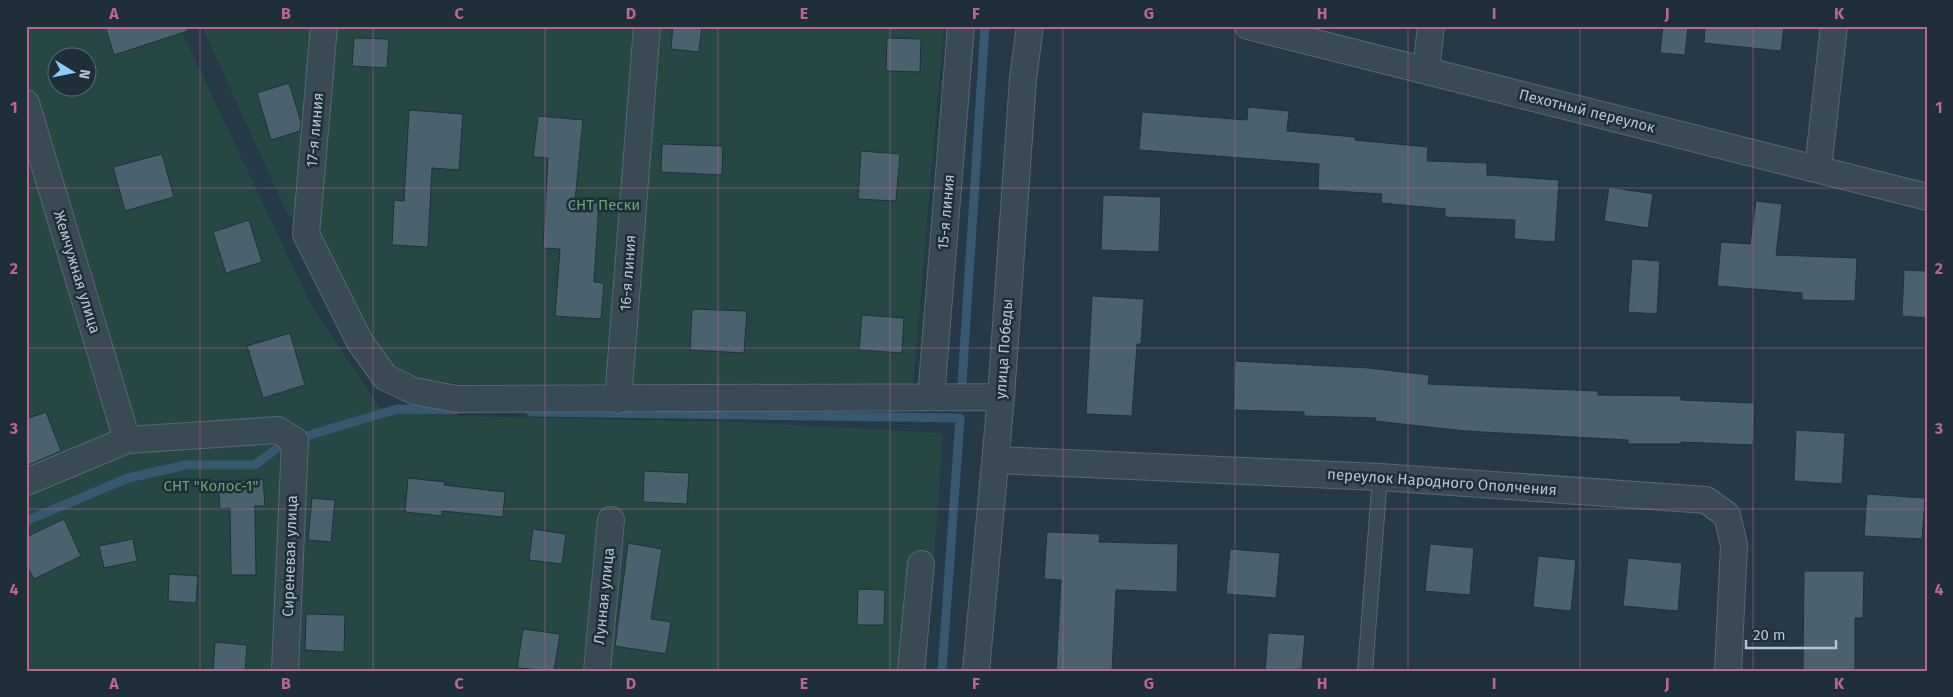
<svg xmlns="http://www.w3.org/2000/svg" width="1953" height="697" viewBox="0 0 1953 697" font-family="'Fira Sans',sans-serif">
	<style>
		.green { fill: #274745; fill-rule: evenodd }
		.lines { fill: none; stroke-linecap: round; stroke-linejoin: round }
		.stream { stroke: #37586e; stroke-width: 9 }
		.building { fill: #4b616e; stroke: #20313c }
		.service-casing { stroke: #586772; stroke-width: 16 }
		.minor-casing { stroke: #586772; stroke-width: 28 }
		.service { stroke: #3a4a55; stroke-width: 14 }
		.minor { stroke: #3a4a55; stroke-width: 26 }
		.grid { fill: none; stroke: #bd658f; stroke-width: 1; stroke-opacity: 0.55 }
		.labels { text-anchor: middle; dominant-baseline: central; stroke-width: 5; stroke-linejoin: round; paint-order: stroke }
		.street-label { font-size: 15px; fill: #b7c4ce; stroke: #1e2f3a }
		.park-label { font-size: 15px; fill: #6ca16f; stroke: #1e2f3a }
		.neatline { fill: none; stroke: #bd658f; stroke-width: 2 }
		.grid-label { font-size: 16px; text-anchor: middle; font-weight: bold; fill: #bd658f }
	</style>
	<rect width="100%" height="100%" fill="#253946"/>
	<path class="green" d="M26,26H179L311,305L382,411L461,416L746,422L943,433L926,671H26ZM58,58H88V88H58Z
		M202,26H944L913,386L463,384L418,378L385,361L321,232L288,215Z"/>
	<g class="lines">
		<path class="stream" d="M962,383L985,26
			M531,412L960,418L942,671
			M303,437L397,409L455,410
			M26,521L128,478L186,465H255L280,446"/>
	</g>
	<path class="building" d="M105,26H188V31L114,55Z
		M673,26H702L699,52L671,49Z
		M1663,26H1688L1685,55L1660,53Z
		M1705,26H1784L1781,51L1704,43Z
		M354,38L389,39L387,68L352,66Z
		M887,38L921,39L920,72L886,71Z
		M289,83L301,122L300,131L271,140L257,93Z
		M1248,107L1289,111L1287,131L1355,137V140L1428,147L1427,161L1487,163V175L1559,180L1555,242L1514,239L1515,220L1445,217V209L1381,203L1382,194L1318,190L1319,164L1139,150L1142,112L1247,120Z
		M409,110L463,114L459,170L432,168L428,247L392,245L394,200L404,201Z
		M538,116L583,120L575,201L599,203L594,282L604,283L601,319L555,316L560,249L543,248L548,158L533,157Z
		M662,144L723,146L722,175L661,172Z
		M861,151L900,154L896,201L858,199Z
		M162,154L174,197L125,211L113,167Z
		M1609,187L1653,194L1648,228L1604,221Z
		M1103,195L1161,197L1159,252L1101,250Z
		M1756,201L1782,204L1776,255L1857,258L1855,301L1802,300V293L1717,286L1721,242L1750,244Z
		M249,220L262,262L226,273L213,232Z
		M1632,259L1660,261L1657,314L1628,312Z
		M1904,270L1927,271V318L1902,316Z
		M1092,296L1144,299L1141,344H1137L1132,416L1086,414Z
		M692,309L747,311L744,353L690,350Z
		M862,315L904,318L902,353L859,350Z
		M290,333L305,385L263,398L247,346Z
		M1235,361L1369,368L1429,375L1428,384L1598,391V395L1681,396V400L1754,403L1753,445L1681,442V444H1628V440L1465,431L1375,421L1376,418L1304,416V412L1234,410Z
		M46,412L61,451L26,466V419Z
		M1796,430L1845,433L1842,484L1794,481Z
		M644,471L689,473L687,504L643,502Z
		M408,478L445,482L444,485L505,492L503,517L442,511V516L405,512Z
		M263,479L265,506H255L256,575H231L230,508L220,509L218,482Z
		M1867,494L1925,498L1922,539L1864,536Z
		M312,498L335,500L331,542L308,540Z
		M64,519L81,556L34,579L26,564V537Z
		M533,529L566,534L562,564L529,560Z
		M1047,532L1100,534L1099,542L1178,544L1177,592L1116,590L1112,671H1056L1061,580L1044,579Z
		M133,539L137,561L104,568L99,546Z
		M628,543L662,549L651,619L671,622L666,654L615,646Z
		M1430,544L1474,548L1470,595L1425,591Z
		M1230,549L1280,553L1276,598L1226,594Z
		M1538,556L1576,560L1571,611L1533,607Z
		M1628,558L1682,563L1678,611L1623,606Z
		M1804,571H1864L1863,618H1855V671H1803Z
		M169,574L198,576L196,603L168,601Z
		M858,589L885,590L884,625H857Z
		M306,614L345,615L344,652L305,650Z
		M523,629L560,634L554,671L517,668Z
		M1268,633L1305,635L1302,671H1265Z
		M215,642L247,645L245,671H213Z"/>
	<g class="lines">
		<defs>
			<path id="service" d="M1365,671L1380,477"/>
			<path id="minor" d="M324,26L306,234L360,342L385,377L414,391L457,399L1001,397
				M1248,26L1927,197
				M1426,70L1431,26
				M26,103L127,440
				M1818,169L1834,26
				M931,397L961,26
				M618,400L647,26
				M996,460L1380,477L1706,500L1727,515L1734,545L1728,671
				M26,482L127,440L278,430L295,441L285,671
				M597,671L611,520
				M911,671L921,564
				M976,671L1001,397L1023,79L1030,26"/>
		</defs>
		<use href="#service" class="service-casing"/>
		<use href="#minor" class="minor-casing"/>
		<use href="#service" class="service"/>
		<use href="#minor" class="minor"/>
	</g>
	<path class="grid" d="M200,26V671M373,26V671M545,26V671M718,26V671M890,26V671M1063,26V671M1235,26V671M1408,26V671M1580,26V671M1753,26V671M26,188H1927M26,348H1927M26,509H1927"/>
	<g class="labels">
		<g class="street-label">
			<text transform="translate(1587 111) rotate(14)">Пехотный переулок</text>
			<text transform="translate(315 130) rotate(-85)">17-я линия</text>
			<text transform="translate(946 212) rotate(-85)">15-я линия</text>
			<text transform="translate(77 272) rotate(73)">Жемчужная улица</text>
			<text transform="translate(628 273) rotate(-86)">16-я линия</text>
			<text transform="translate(1004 349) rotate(-86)">улица Победы</text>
			<text transform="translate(1442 482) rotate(4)">переулок Народного Ополчения</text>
			<text transform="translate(290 556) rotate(-88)">Сиреневая улица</text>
			<text transform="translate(604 596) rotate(-84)">Лунная улица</text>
		</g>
		<g class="park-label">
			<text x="604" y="205">СНТ Пески</text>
			<text x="211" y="486">СНТ "Колос-1"</text>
		</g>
	</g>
	<rect width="1953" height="697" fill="none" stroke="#1e2f3a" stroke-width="55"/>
	<g transform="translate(72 72) rotate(100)"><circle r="24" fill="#1e2f3a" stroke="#5b6b75"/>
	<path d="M0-4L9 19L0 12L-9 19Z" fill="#8cccff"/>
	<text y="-8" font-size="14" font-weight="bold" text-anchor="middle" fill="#b7c4ce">N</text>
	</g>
	<path d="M1746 640v8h90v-8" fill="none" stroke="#b7c4ce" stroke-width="2.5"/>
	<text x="1753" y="640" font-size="15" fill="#b7c4ce" stroke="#1e2f3a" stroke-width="4" paint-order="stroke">20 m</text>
	<rect x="28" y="28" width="1898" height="642" class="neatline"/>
	<g class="grid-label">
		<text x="114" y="19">A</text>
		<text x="286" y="19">B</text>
		<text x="459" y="19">C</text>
		<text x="631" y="19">D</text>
		<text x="804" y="19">E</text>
		<text x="976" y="19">F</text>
		<text x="1149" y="19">G</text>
		<text x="1322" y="19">H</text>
		<text x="1494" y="19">I</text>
		<text x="1667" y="19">J</text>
		<text x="1839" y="19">K</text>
		<text x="14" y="113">1</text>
		<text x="1939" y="113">1</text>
		<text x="14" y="274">2</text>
		<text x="1939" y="274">2</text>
		<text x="14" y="434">3</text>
		<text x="1939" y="434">3</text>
		<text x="14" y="595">4</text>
		<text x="1939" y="595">4</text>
		<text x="114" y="689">A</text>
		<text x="286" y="689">B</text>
		<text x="459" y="689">C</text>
		<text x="631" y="689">D</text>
		<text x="804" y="689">E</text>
		<text x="976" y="689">F</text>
		<text x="1149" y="689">G</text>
		<text x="1322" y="689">H</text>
		<text x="1494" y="689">I</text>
		<text x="1667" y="689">J</text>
		<text x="1839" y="689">K</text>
	</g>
</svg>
